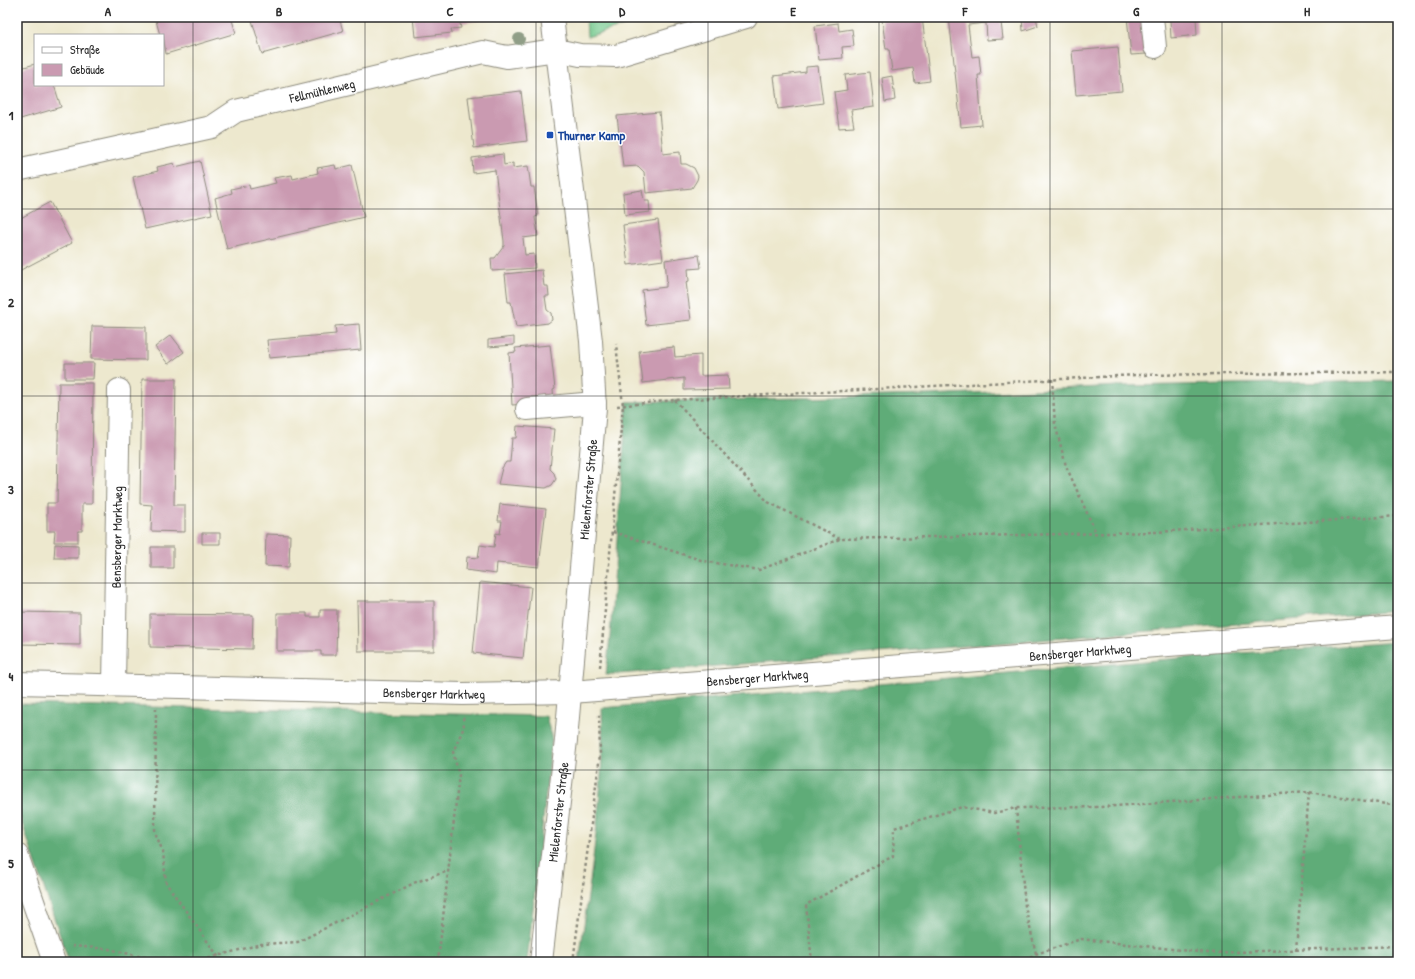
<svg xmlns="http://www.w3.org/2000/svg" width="1415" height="979" viewBox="0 0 1415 979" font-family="'Patrick Hand',sans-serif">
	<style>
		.green { fill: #73c88c; stroke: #4f7a5c }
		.forest { fill: #5eac78; stroke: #446c52 }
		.building { fill: #ca9ab1 }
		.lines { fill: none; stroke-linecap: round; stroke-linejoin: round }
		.minor-casing { stroke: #8c8a7c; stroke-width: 24 }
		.path { stroke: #8c8a7c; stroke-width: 2.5; stroke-dasharray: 3 3; stroke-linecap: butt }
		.minor { stroke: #fff; stroke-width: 22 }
		.tree { fill: #909e87 }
		.grid { fill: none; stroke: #2b2b2b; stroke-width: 1; stroke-opacity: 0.55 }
		.transit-dot { fill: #1a4fb4; stroke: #fff; stroke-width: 1.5 }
		.labels { text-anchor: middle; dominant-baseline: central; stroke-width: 3; stroke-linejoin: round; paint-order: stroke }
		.street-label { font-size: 13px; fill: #2b2b2b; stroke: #fff }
		.transit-label { font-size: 13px; font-weight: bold; fill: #164399; stroke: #fff; text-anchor: start }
		.neatline { fill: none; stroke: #2b2b2b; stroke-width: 1.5 }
		.grid-label { font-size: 13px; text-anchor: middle; font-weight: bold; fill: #2b2b2b }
	</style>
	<rect width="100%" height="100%" fill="#fff"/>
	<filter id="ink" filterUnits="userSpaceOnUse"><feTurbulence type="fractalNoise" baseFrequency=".025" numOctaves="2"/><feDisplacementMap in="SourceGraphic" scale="8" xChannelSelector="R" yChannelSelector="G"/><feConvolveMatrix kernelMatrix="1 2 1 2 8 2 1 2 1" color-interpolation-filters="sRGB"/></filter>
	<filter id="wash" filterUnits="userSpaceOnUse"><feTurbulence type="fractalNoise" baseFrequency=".012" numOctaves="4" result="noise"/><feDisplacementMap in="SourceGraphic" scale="16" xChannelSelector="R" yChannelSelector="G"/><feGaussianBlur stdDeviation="0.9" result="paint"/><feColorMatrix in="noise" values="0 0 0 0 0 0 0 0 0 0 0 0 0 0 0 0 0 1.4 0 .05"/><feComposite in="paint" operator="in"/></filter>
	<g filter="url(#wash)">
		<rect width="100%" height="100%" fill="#ede8ce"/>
		<path class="green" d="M586,17H653L587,37Z"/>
		<path class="forest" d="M1398,381V611L606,675L610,636L627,402L929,395L1120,386Z
			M1398,642V962H579C590,878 605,793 602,708L1227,654Z
			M17,704L546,716L552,740L527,962H69L17,808Z"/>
		<g id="blocks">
			<path class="building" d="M155,17H231L236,33L166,54L163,35H160Z
				M251,17H339L343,31L262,54Z
				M413,17H499V18L460,23L461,28L451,29L452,33L415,37Z
				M903,17H922L930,81L915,83L913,68L892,71L889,49H886L882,20Z
				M949,17H1010V21L1001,22L1003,39L987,40L986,23L968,25L972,57L979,56L981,75H978L982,125L961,127Z
				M1022,17H1036L1038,26L1023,31Z
				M1127,17H1143L1146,54L1131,55Z
				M1161,17H1196L1197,35L1171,38L1170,20H1162Z
				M838,23L839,31L852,29L854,46L842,47L843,58L819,60L815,26Z
				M1118,47L1122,91L1076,95L1072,51Z
				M35,64V85H54L61,107L17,120V69Z
				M818,66L823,103L778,109L774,76L806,72V67Z
				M870,72L874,107L851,110L854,127L839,128L834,92L847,90L845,75Z
				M892,76L895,100L885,102L882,78Z
				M521,91L527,141L474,148L468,97Z
				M659,112L663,154L680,152L681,164H686L694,168L698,176L697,180L692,188L646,193L644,172L638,166L623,167L617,116Z
				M503,154L504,165L513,163V168L528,166L531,187H534L538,216L535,217L538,236L523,238L525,255L534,254L535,268L492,271L491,258H495L504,246V241L495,170L473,173L472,158Z
				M200,161L212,214L145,229L133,177L158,171L157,167L174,163L175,167Z
				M335,165L336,169L352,165L364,217L227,249L215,198L232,193L231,189L249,185L250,189L276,183L274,178L292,175L293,179L318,173L317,168Z
				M642,190L644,201H649L650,212L625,215L623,193Z
				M50,202L72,243L17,272V220Z
				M658,220L663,260L628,265L623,225Z
				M699,255L701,268L688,269L689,281L686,282L691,320L646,325L642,290L666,287V283L667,282L665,260Z
				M542,270L544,286H548L549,296H545L547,310L551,313L552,320L548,323L516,327L511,302H508L505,274Z
				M359,324L361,350L269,358L267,340L336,334L335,326Z
				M92,326L146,327V360L91,359Z
				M171,335L184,352L168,364L155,347Z
				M514,337V345L488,347V340Z
				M550,345L555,389L553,390L554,402L512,405L509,353L516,352L515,348Z
				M674,347L675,357L701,355V376L728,375L729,389L684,390V378L643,383L639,351Z
				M65,363H94L93,379H65Z
				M142,379H176L174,505H185V532L151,531L152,505L140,504Z
				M59,383H93L92,504H82V531H78V542H54L55,531H47V503H57Z
				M517,426L554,429L550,469L554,473L556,479L552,485L546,488L498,484L502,468L506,462H510L512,438H516Z
				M500,504L546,509L539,567L497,563L496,574L466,570L467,557L478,558L480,545L494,547L496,533L500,534L502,521H498Z
				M202,533H220V544H202Z
				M266,534L290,535L289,567L265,566Z
				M55,544L78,545V558H54Z
				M151,547H173V568H151Z
				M480,582L531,587L523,658L473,653Z
				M357,601H434V651H358Z
				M320,610H337L336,655H321V651H277V613H307V617H320Z
				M17,612L80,613V645L17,644Z
				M150,614L253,615L252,649L150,647Z"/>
		</g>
	</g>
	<g filter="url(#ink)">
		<use href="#blocks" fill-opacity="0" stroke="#8c8a7c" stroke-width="1"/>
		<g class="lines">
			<defs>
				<g id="minor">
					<path d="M1152,17L1155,47"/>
					<path id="s1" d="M17,170L212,127L236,111L483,52L507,57L556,50L580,55L616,56L746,17"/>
					<path d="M527,409L595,403"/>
					<path id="s2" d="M17,683L463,694L571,692L1398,627"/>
					<path id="s3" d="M114,685L119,390"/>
					<path d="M17,855L54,962"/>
					<path id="s4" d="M541,962L566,740L595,408L591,341L552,17"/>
				</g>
			</defs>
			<use href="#minor" class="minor-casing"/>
			<path class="path" d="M1052,379L1055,424L1066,466L1096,533
				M675,400L768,502L840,539
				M617,406L675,400L1136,375L1398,372
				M613,532L704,561L759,570L840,539L1156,532L1398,516
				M600,667L623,405L616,344
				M156,708L155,832L163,852L166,883L222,962
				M1016,808L1025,906L1036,954
				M72,946L109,949L142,957L195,962L261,944L298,942L416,882L448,871
				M1296,950L1309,792
				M438,962L459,775L453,752L464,727L463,717
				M573,962L600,755L599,712
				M812,962L806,905L893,856L894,828L962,807L994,813L1016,808L1101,807L1309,792L1398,806
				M1019,962L1036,954L1081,939L1208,953L1398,946"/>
			<use href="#minor" class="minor"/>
		</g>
		<circle class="tree" cx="519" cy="39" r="6"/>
	</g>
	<path class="grid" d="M193,17V962M365,17V962M536,17V962M708,17V962M879,17V962M1050,17V962M1222,17V962M17,209H1398M17,396H1398M17,583H1398M17,770H1398"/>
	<rect class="transit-dot" x="546" y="131" width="8" height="8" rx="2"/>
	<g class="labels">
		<g class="street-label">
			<text stroke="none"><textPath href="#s1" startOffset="317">Fellmühlenweg</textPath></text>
			<text stroke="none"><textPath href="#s4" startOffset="475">Mielenforster Straße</textPath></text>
			<text stroke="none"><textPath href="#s3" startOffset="148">Bensberger Marktweg</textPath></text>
			<text stroke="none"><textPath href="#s2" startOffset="1065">Bensberger Marktweg</textPath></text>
			<text stroke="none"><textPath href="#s2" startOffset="741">Bensberger Marktweg</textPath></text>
			<text stroke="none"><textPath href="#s2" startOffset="417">Bensberger Marktweg</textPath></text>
			<text stroke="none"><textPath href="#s4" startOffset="151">Mielenforster Straße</textPath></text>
		</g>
		<g class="transit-label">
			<text x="558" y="135">Thurner Kamp</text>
		</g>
	</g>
	<rect width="1415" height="979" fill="none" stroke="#fff" stroke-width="44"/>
	<rect x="34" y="34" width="130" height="52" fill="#ffffff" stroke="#aaaaaa"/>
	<rect x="42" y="47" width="20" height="6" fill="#ffffff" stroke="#aaaaaa"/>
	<text x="70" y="54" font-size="12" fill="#2b2b2b">Straße</text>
	<rect x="42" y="64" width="20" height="12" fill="#ca9ab1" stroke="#aaaaaa"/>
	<text x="70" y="74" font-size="12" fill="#2b2b2b">Gebäude</text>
	<rect x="22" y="22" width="1371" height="935" class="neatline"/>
	<g class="grid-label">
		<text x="108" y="16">A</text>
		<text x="279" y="16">B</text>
		<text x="450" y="16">C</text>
		<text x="622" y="16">D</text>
		<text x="793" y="16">E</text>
		<text x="965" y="16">F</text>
		<text x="1136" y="16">G</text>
		<text x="1307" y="16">H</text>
		<text x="11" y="120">1</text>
		<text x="11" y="307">2</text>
		<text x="11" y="494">3</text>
		<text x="11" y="681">4</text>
		<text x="11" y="868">5</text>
	</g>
</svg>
